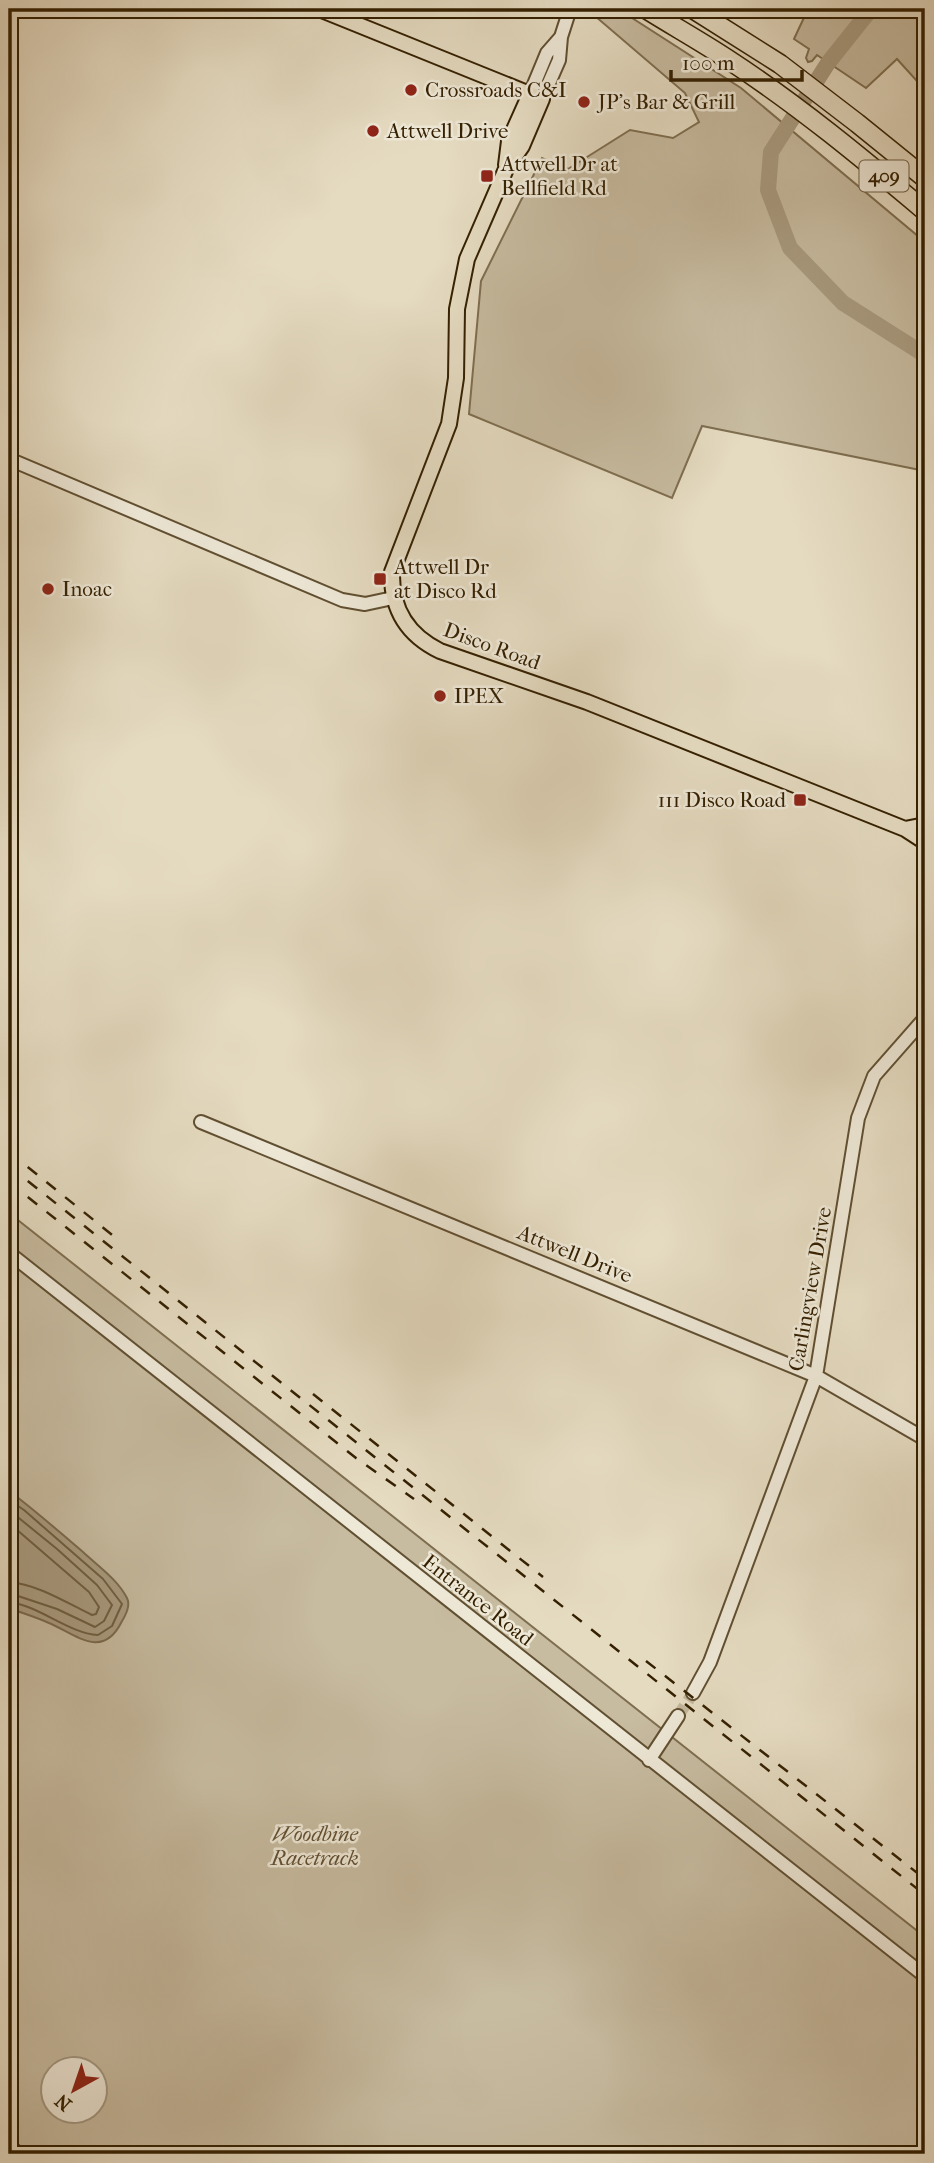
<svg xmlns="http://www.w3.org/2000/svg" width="934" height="2163" viewBox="0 0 934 2163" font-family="'IM FELL French Canon',serif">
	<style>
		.green { fill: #c7bba0; stroke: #7e6e50; stroke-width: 2; fill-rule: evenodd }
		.water { fill: #a99b80; stroke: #7a6a4d; stroke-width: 2 }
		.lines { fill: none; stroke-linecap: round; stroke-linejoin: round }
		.shore { stroke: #6e5e40; stroke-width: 2 }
		.river { stroke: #a99b80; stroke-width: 16 }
		.minor-tunnel { stroke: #c2b69b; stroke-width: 12; stroke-dasharray: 12 6; stroke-linecap: butt }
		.minor-casing { stroke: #604f31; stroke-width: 16 }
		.major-casing { stroke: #342001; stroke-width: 18 }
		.highway-casing { stroke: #342001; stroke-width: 21 }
		.minor { stroke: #eee8d7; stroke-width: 12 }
		.major { stroke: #e5dbc1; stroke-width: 14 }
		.highway { stroke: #e5dbc1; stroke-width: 18 }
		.rail { stroke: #342001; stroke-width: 2.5; stroke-dasharray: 12 12; stroke-linecap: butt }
		.poi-dot { fill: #8f2418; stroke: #eee8d7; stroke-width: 2.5 }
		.labels { text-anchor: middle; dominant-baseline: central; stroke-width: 5; stroke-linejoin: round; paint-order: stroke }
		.shield { fill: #eee8d7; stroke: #6c5c41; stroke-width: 2 }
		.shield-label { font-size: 19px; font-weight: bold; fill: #342001 }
		.poi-label { font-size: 21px; fill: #342001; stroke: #eee8d7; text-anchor: start }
		.street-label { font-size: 21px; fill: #342001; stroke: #eee8d7 }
		.park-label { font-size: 21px; font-style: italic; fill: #604e31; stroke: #eee8d7 }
	</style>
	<rect width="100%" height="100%" fill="#e5dbc1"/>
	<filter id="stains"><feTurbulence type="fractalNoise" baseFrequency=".00286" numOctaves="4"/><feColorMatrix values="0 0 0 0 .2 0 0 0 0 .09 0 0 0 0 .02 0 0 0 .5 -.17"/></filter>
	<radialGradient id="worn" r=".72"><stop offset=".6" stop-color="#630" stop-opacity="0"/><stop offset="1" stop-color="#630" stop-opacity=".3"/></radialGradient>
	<path class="green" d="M594,9H618L741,88L925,242V471L702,426L672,498L469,414L481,281L542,158L568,169L630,130L673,138L699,122L685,93L595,16Z
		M808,9H925V90L897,59L866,88L817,55L812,61L808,62L806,58L809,49L794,39Z
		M9,1213L925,1937V2154H9ZM52,2068H94V2110H52Z"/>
	<path class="water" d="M9,1491C35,1510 58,1531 83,1552C98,1566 117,1579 127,1598C131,1606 125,1616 121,1623C102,1660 75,1634 49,1623C36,1617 22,1613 9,1608Z"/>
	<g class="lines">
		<path class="shore" d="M9,1500L24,1510L103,1579L122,1604L112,1626L98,1635C68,1633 40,1606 9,1602
			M9,1510L57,1549L97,1585L112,1605L104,1621L95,1627L57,1609L9,1593
			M9,1523L89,1592L99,1607L96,1614L92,1615C67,1603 37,1584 9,1582"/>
		<path class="river" d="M871,9L828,63L771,152L768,190L790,248L843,303L925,355"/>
		<path class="minor-tunnel" d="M678,1716L693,1693"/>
		<defs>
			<path id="minor" d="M530,94L547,53L561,37
				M542,99L559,60L561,37L570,9
				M9,459L342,600L365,604L393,598
				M201,1122L816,1376L925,1439
				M9,1253L925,1976
				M693,1693L710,1662L816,1376L858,1118L874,1076L925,1018
				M649,1760L678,1716
				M9,2146L19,2154"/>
			<path id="major" d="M319,9L542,99L522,146L506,169L467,259L457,309L456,378L449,424L392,572C391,609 407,635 440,651L587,702L905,829L925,842
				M506,165L509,141L530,94
				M905,829L920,826L925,828"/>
			<path id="highway" d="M646,9C673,26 702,42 729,60C798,105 862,158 925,211
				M693,9L780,64L857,123L925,178"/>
		</defs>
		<use href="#minor" class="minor-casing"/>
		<use href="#major" class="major-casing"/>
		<use href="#highway" class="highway-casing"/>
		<use href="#minor" class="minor"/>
		<use href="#major" class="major"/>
		<use href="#highway" class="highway"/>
		<path class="rail" d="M9,1152L121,1242
			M9,1166L925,1895
			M9,1182L356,1458L414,1499
			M313,1394L543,1577
			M646,1661L925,1879"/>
	</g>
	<g class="poi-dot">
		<circle cx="411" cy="90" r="7"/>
		<circle cx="584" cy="102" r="7"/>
		<circle cx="373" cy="131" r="7"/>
		<rect x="480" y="169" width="14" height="14" rx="3.5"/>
		<rect x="373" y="572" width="14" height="14" rx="3.5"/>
		<circle cx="48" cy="589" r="7"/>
		<circle cx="440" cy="696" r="7"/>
		<rect x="793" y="793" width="14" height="14" rx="3.5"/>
	</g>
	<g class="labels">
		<rect class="shield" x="859.5" y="160.5" width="49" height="31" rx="5"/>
		<g class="shield-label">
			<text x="884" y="176">409</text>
		</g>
		<g class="poi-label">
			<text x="425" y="90">Crossroads C&amp;I</text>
			<text x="598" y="102">JP's Bar &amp; Grill</text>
			<text x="387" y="131">Attwell Drive</text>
			<text x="501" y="164">Attwell Dr at<tspan x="501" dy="24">Bellfield Rd</tspan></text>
			<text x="394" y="567">Attwell Dr<tspan x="394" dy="24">at Disco Rd</tspan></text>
			<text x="62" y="589">Inoac</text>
			<text x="454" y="696">IPEX</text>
			<text x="786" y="800" text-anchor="end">111 Disco Road</text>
		</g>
		<g class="street-label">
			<text transform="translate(492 646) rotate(20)">Disco Road</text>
			<text transform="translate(575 1254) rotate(22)">Attwell Drive</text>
			<text transform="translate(810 1289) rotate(-80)">Carlingview Drive</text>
			<text transform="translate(478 1600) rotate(38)">Entrance Road</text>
		</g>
		<g class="park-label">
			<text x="315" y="1834">Woodbine<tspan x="315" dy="24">Racetrack</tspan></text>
		</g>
	</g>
	<rect width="934" height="2163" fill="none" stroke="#e5dbc1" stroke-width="35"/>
	<rect x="10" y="10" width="913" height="2142" fill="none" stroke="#342001" stroke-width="3.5"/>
	<rect x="18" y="18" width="899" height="2128" fill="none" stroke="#342001" stroke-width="2"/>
	<g transform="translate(74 2090) rotate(220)"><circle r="33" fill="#eee8d7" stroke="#a49881" stroke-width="2"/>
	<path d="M0-5L12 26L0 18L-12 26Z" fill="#8f2418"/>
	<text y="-10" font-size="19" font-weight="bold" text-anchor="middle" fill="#342001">N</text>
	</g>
	<path d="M671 70v10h131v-10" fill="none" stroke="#342001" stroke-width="3.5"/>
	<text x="682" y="70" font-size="21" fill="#342001" stroke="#eee8d7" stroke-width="5" paint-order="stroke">100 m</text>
	<rect width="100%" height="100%" filter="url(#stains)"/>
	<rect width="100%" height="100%" fill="url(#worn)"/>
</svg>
